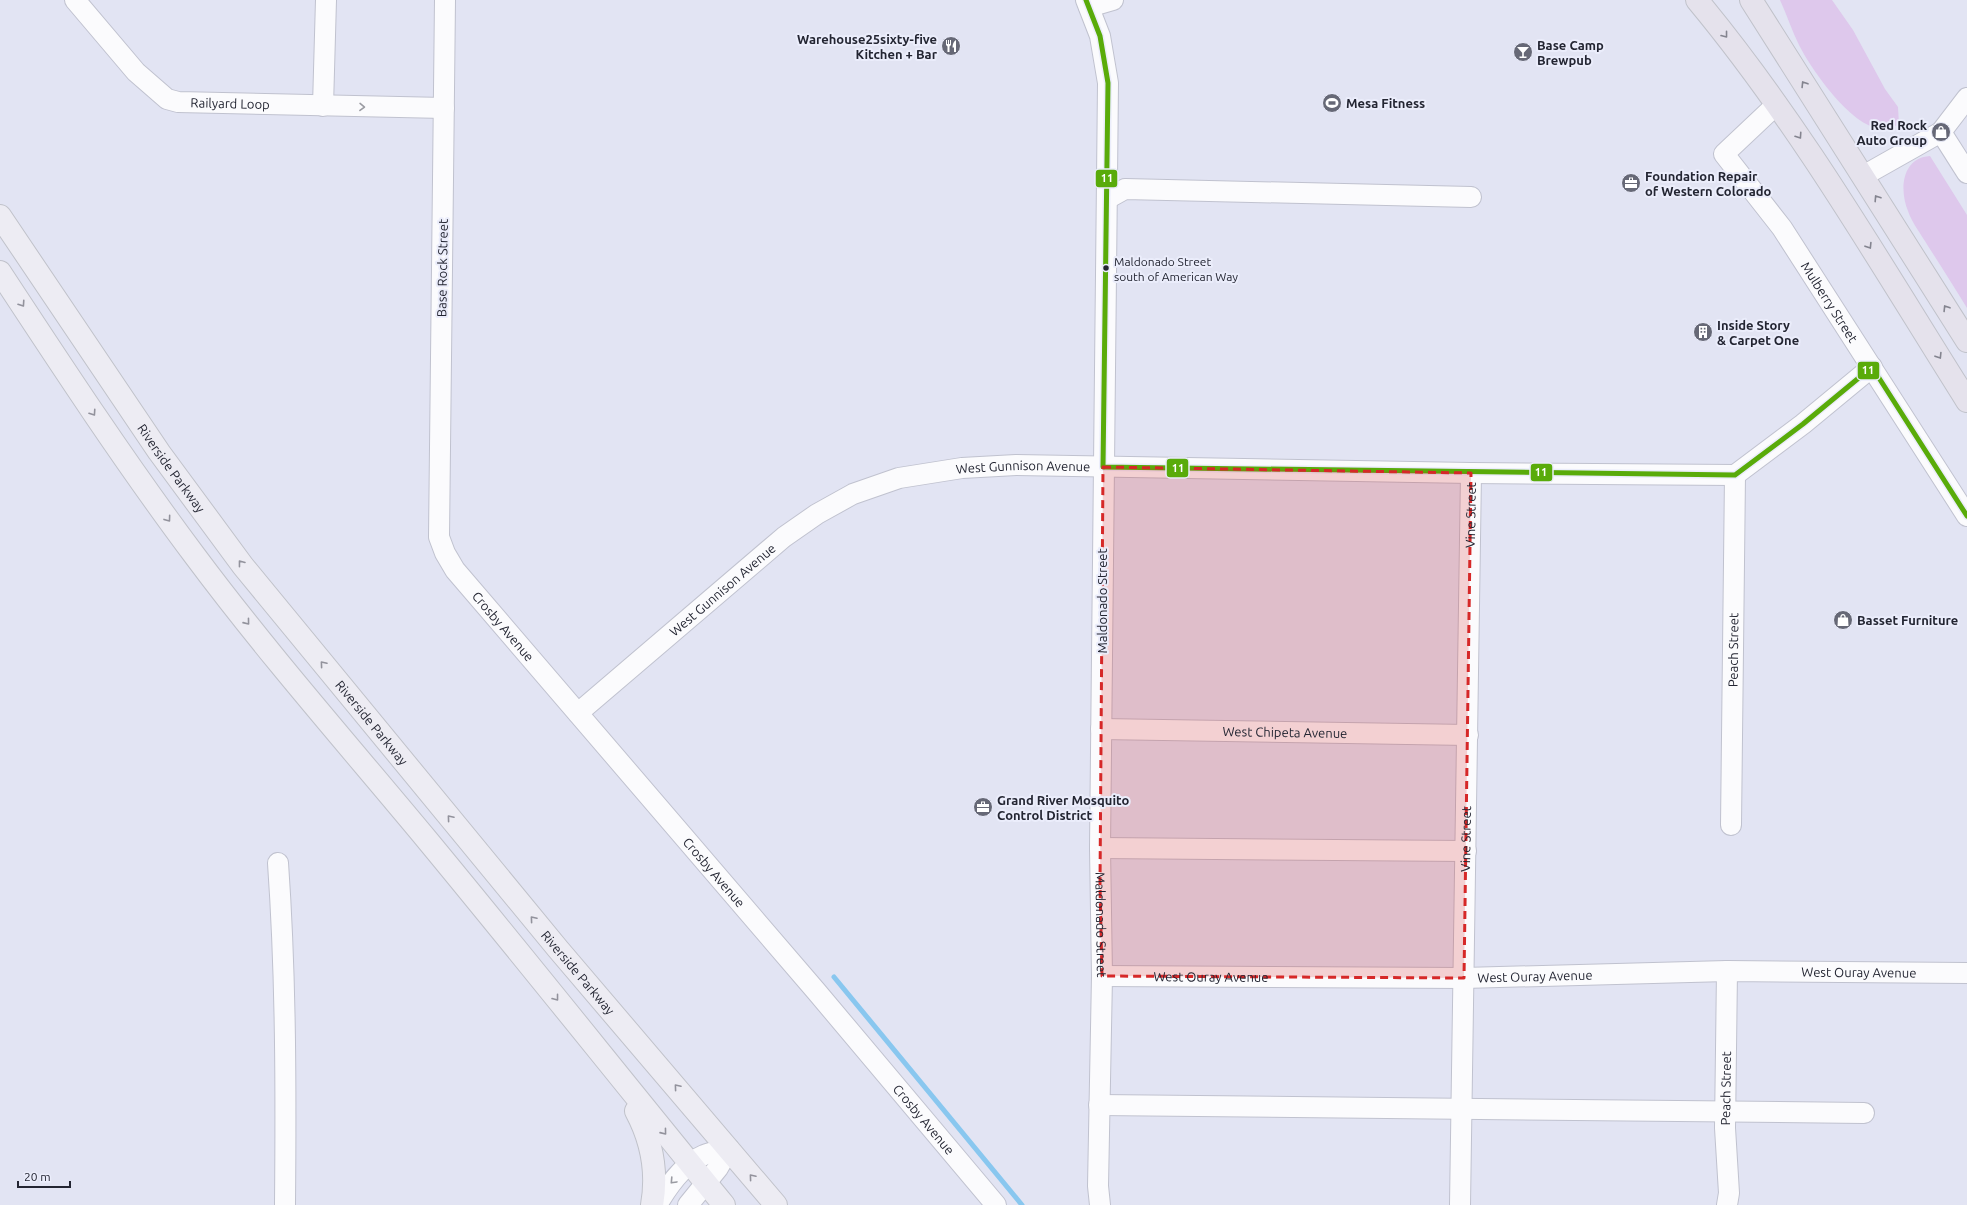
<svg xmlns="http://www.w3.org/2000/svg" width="1967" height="1205" viewBox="0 0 1967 1205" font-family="Ubuntu,sans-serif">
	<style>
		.green { fill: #dec8ec }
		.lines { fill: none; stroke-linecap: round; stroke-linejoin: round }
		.stream { stroke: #89c7ef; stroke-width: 5 }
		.minor-casing { stroke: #c0c2cf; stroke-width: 22 }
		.major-casing { stroke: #c0c2ca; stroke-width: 24 }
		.highway-casing { stroke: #c0c2ca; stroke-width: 24 }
		.minor { stroke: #fbfbfd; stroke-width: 20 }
		.major { stroke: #edecf3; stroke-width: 22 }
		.highway { stroke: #e5e2ec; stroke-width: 22 }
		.bus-1-casing { stroke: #ebedfb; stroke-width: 8 }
		.bus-1 { stroke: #59ab0a; stroke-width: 5 }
		.oneway { stroke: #84848f }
		.oneway2 { stroke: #9a9ba2 }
		.oneway3 { stroke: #92929c }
		.marked { fill: #d62828; fill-opacity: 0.2; stroke: #d62828; stroke-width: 3; stroke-dasharray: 8 5; stroke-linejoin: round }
		.bus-dot { fill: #232532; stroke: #ebedfb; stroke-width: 1.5 }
		.labels { text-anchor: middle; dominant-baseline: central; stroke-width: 4; stroke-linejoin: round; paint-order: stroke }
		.bus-label { font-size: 12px; fill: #232532; stroke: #ebedfb; text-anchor: start }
		.poi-label { font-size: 13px; font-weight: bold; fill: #232532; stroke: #ebedfb; text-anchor: start }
		.street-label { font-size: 13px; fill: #232532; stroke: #ebedfb }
		.line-badge { stroke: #ebedfb; stroke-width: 1.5 }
		.badge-label { font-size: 11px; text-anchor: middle; font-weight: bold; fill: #fff }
	</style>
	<rect width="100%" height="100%" fill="#e2e4f3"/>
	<path class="green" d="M1780,0H1832L1853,30L1885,89L1898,107L1899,125C1893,126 1887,128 1881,128C1853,129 1811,69 1799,45C1792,31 1787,15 1780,0Z
		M1930,156L1967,215V308C1954,287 1941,266 1928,246C1921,234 1912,223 1908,211C1899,189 1902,158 1930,156Z"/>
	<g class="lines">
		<path class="stream" d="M834,977L1022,1205"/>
		<defs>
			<g id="minor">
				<path id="s1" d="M75,0L136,72L167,99L178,102L444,108"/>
				<path id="s2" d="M445,0L439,537L445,553L455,570L816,991L996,1205"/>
				<path id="s3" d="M1086,0L1100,36L1108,83L1100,848L1102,976L1098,1186L1100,1205"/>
				<path d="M1089,7L1113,0"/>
				<path id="s4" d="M1777,104L1724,154L1782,228L1967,516"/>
				<path d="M323,106L326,0"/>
				<path d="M1941,132L1967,98"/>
				<path d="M1863,176L1941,132L1967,173"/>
				<path d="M1107,199L1125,189L1471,197"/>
				<path id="s5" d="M578,713L784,537L817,514L853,494L899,478L962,468L1016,465L1471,473L1735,475L1803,424L1872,367"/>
				<path id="s6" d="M1101,729L1468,735"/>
				<path id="s7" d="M1731,825L1735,475"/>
				<path d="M1100,848L1466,851"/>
				<path d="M278,863C286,977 286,1091 285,1205"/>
				<path id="s8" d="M1102,976L1464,978L1727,971L1967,973"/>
				<path d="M1099,1105L1864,1113"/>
				<path d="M657,1205C668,1186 683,1164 704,1155C712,1152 721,1151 729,1149"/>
				<path d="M688,1205L718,1168L729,1149"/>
				<path id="s9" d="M1460,1205L1471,473"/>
				<path id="s10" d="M1727,1205L1729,1193L1725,1128L1727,971"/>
			</g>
			<g id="major">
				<path id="s11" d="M0,216L159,452L243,566L558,949L776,1205"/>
				<path d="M0,272C63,368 126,464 195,556C268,654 350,747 428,841C528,962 625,1084 724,1205"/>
				<path d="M636,1111C652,1141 658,1171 652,1205"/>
			</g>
			<path id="highway" d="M1697,0C1800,124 1881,265 1967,401
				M1751,0L1967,341"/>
		</defs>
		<use href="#minor" class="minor-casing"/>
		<use href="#major" class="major-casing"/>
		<use href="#highway" class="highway-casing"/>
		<use href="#minor" class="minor"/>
		<use href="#major" class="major"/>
		<use href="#highway" class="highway"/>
		<defs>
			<path id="bus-1" d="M1086,0L1100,36L1108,83L1103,467L1735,475L1803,424L1872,367L1967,516"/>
		</defs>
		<use href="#bus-1" class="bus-1-casing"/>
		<use href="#bus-1" class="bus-1"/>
	</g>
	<defs><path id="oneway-chevron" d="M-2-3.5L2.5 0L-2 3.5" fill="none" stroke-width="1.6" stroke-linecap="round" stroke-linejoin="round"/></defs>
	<g class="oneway">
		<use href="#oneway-chevron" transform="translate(1725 35) rotate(52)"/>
		<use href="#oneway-chevron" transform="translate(1804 84) rotate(-122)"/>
		<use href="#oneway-chevron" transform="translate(1799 136) rotate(56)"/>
		<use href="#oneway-chevron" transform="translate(1877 198) rotate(-123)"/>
		<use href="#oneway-chevron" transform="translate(1869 246) rotate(58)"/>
		<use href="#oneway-chevron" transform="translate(1946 308) rotate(-122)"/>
		<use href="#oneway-chevron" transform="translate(1939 356) rotate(58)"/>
	</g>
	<g class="oneway2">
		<use href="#oneway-chevron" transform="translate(362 107) rotate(1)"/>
		<use href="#oneway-chevron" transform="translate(673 1181) rotate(133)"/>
	</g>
	<g class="oneway3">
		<use href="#oneway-chevron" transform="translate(22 304) rotate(56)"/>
		<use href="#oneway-chevron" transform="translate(93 413) rotate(56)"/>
		<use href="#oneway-chevron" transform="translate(168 519) rotate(54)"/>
		<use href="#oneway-chevron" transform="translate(241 563) rotate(-128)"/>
		<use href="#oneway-chevron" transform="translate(247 622) rotate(51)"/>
		<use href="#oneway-chevron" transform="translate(323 664) rotate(-130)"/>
		<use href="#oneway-chevron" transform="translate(450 818) rotate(-130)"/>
		<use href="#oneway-chevron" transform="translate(533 919) rotate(-130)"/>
		<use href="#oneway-chevron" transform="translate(556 998) rotate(52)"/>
		<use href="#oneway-chevron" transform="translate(677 1087) rotate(-130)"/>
		<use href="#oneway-chevron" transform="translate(664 1132) rotate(51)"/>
		<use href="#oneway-chevron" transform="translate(752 1177) rotate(-130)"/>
	</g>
	<path class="marked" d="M1103,467L1471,473L1464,978L1102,976L1100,885Z"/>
	<defs>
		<symbol id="restaurant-disc" viewBox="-11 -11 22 22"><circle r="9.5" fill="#666876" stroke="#ebedfb"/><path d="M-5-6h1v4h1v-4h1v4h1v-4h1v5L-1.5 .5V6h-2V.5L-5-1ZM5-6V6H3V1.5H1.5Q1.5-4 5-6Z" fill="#fff"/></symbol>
		<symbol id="bar-disc" viewBox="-11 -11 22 22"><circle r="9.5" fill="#666876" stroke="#ebedfb"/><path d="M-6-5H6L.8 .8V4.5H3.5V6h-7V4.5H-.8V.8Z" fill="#fff"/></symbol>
		<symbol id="stadium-disc" viewBox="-11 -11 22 22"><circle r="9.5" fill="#666876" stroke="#ebedfb"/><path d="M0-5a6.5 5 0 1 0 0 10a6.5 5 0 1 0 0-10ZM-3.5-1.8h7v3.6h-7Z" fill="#fff"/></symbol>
		<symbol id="shop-disc" viewBox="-11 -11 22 22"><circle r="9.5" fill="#666876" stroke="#ebedfb"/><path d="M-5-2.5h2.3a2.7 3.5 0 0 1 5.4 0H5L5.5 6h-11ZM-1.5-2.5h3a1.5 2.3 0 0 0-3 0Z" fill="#fff"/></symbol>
		<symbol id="office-disc" viewBox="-11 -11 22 22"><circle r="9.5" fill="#666876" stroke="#ebedfb"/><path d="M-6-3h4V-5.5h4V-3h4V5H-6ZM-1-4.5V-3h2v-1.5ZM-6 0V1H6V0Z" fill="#fff"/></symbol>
		<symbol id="building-disc" viewBox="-11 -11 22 22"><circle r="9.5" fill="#666876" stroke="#ebedfb"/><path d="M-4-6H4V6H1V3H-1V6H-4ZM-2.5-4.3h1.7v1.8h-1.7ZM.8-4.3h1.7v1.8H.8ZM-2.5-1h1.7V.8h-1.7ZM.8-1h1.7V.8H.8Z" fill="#fff"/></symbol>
	</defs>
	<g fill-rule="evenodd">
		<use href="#restaurant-disc" x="940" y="35" width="22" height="22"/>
		<use href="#bar-disc" x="1512" y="41" width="22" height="22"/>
		<use href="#stadium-disc" x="1321" y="92" width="22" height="22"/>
		<use href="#shop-disc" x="1930" y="121" width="22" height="22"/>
		<use href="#office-disc" x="1620" y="172" width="22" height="22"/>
		<use href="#building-disc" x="1692" y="321" width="22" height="22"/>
		<use href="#shop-disc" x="1832" y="609" width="22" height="22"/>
		<use href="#office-disc" x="972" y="796" width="22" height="22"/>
	</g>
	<circle class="bus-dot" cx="1106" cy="268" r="3.5"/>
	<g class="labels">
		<g class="bus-label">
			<text x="1114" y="261">Maldonado Street<tspan x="1114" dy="15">south of American Way</tspan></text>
		</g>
		<g class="poi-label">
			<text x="937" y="39" text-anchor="end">Warehouse25sixty-five<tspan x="937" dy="15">Kitchen + Bar</tspan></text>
			<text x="1537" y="45">Base Camp<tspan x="1537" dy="15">Brewpub</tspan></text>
			<text x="1346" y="103">Mesa Fitness</text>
			<text x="1927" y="125" text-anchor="end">Red Rock<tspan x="1927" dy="15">Auto Group</tspan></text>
			<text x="1645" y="176">Foundation Repair<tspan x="1645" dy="15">of Western Colorado</tspan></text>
			<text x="1717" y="325">Inside Story<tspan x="1717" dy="15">&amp; Carpet One</tspan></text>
			<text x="1857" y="620">Basset Furniture</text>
			<text x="997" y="800">Grand River Mosquito<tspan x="997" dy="15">Control District</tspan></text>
		</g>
		<g class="street-label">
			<text stroke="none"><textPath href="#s1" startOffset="199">Railyard Loop</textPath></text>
			<text transform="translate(442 268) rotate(-89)">Base Rock Street</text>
			<text stroke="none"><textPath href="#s4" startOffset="255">Mulberry Street</textPath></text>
			<text stroke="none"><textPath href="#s5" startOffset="526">West Gunnison Avenue</textPath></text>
			<text stroke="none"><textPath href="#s11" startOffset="305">Riverside Parkway</textPath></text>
			<text stroke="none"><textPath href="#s9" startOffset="690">Vine Street</textPath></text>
			<text stroke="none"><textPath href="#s5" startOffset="190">West Gunnison Avenue</textPath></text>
			<text transform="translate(1102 601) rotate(-90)">Maldonado Street</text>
			<text stroke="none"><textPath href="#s2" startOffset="648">Crosby Avenue</textPath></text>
			<text stroke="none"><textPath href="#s7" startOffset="175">Peach Street</textPath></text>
			<text stroke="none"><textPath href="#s11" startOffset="629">Riverside Parkway</textPath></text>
			<text stroke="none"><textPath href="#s6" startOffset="184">West Chipeta Avenue</textPath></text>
			<text stroke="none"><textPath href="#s9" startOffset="366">Vine Street</textPath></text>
			<text stroke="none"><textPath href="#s2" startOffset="972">Crosby Avenue</textPath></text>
			<text stroke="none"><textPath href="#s3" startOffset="928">Maldonado Street</textPath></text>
			<text stroke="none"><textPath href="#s11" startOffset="953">Riverside Parkway</textPath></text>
			<text stroke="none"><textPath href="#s8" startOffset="757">West Ouray Avenue</textPath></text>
			<text stroke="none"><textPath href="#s8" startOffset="109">West Ouray Avenue</textPath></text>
			<text stroke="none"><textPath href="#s8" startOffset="433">West Ouray Avenue</textPath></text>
			<text stroke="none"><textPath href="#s10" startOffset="117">Peach Street</textPath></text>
			<text stroke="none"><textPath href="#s2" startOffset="1296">Crosby Avenue</textPath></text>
		</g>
	</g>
	<g class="line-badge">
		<rect x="1095" y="169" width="23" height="19" rx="4" fill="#59ab0a"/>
		<rect x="1857" y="361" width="23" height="19" rx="4" fill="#59ab0a"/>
		<rect x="1166" y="458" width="23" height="20" rx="4" fill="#59ab0a"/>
		<rect x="1530" y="463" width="23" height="19" rx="4" fill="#59ab0a"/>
	</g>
	<g class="badge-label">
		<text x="1107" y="182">11</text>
		<text x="1868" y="374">11</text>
		<text x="1178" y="472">11</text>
		<text x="1541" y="476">11</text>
	</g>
	<path d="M18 1181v6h52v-6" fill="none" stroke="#232532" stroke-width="2"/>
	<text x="24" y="1181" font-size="12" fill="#232532" stroke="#ebedfb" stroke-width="3" paint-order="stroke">20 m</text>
</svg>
